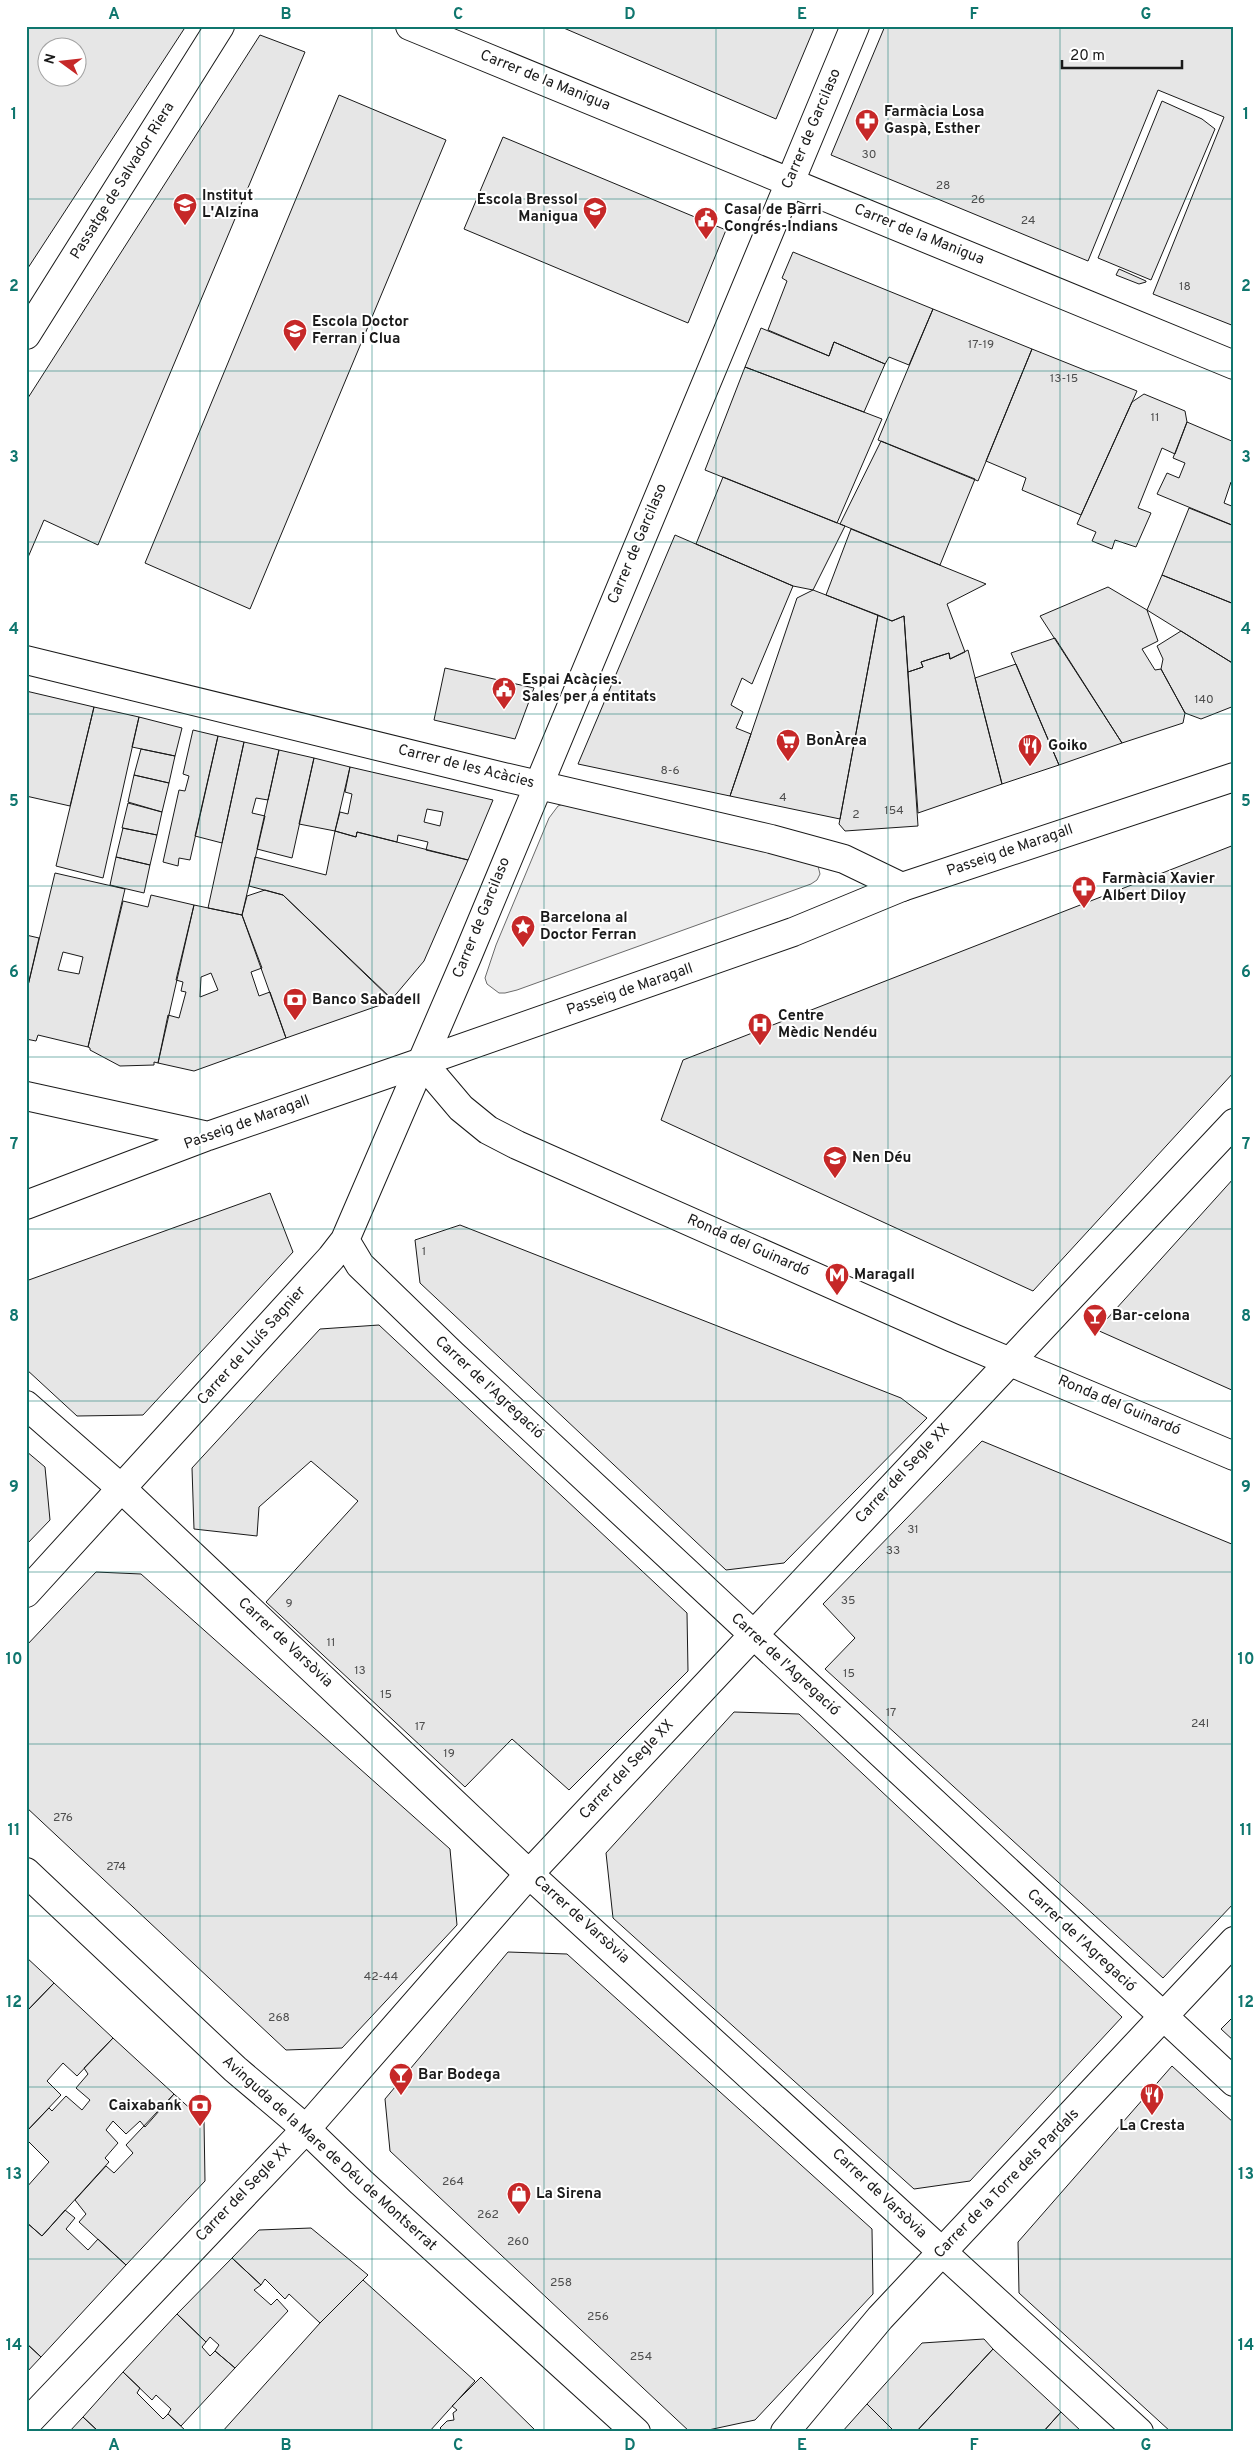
<svg xmlns="http://www.w3.org/2000/svg" width="1260" height="2458" viewBox="0 0 1260 2458" font-family="Overpass,sans-serif">
	<style>
		.parking { fill: #ededed; stroke: #6a6a6a }
		.building { fill: #e6e6e6; stroke: #1a1a1a; fill-rule: evenodd }
		.lines { fill: none; stroke-linecap: round; stroke-linejoin: round }
		.minor-casing { stroke: #1a1a1a; stroke-width: 30 }
		.tertiary-casing { stroke: #1a1a1a; stroke-width: 30 }
		.secondary-casing { stroke: #1a1a1a; stroke-width: 30 }
		.primary-casing { stroke: #1a1a1a; stroke-width: 30 }
		.minor { stroke: #fff; stroke-width: 28 }
		.tertiary { stroke: #fff; stroke-width: 28 }
		.secondary { stroke: #fff; stroke-width: 28 }
		.primary { stroke: #fff; stroke-width: 28 }
		.grid { fill: none; stroke: #0f766e; stroke-width: 1; stroke-opacity: 0.55 }
		.labels { text-anchor: middle; dominant-baseline: central; stroke-width: 4; stroke-linejoin: round; paint-order: stroke }
		.number-label { font-size: 12px; fill: #4d4d4d }
		.street-label { font-size: 15px; fill: #1a1a1a; stroke: #fff }
		.poi-label { font-size: 15px; font-weight: bold; fill: #1a1a1a; stroke: #fff; text-anchor: start }
		.neatline { fill: none; stroke: #0f766e; stroke-width: 2 }
		.grid-label { font-size: 16px; text-anchor: middle; font-weight: bold; fill: #0f766e }
	</style>
	<rect width="100%" height="100%" fill="#fff"/>
	<path class="parking" d="M563,804L811,860L818,866L820,874L817,880L811,884L517,990L505,993H499L487,984L485,978L496,945L549,818L558,806Z"/>
	<path class="building" d="M26,26H186L26,271ZM48,48H78V78H48Z
		M559,26H815L776,119Z
		M885,26H1234V326L1153,294L1224,117L1158,90L1088,261L831,155Z
		M260,35L305,52L98,545L44,520L26,562V401Z
		M339,95L446,140L250,609L145,563Z
		M1162,101L1202,119L1215,129L1151,280L1098,258Z
		M503,137L726,230L688,323L464,229Z
		M793,252L933,309L909,365L889,357L885,364L834,342L829,356L768,330L787,281L782,278Z
		M1119,269L1146,281V282L1139,284L1116,275Z
		M933,309L1032,349L978,481L878,440Z
		M761,328L829,356L834,342L885,364L864,412L745,367Z
		M1032,349L1137,391L1081,515L1022,490L1026,478L986,461Z
		M745,367L882,419L837,523L705,470Z
		M1144,394L1185,411L1187,422L1175,454L1162,448L1138,508L1151,513L1136,547L1115,540L1112,549L1092,541L1096,532L1077,524L1132,402Z
		M1187,422L1234,442V484L1231,482L1224,503L1234,507L1232,525L1157,494L1167,473L1179,478L1185,463L1173,458Z
		M881,441L975,479L940,565L840,524Z
		M723,477L845,526L813,590L793,586L696,544Z
		M1189,508L1234,526V604L1162,575Z
		M851,529L986,584L947,604L965,652L950,659L949,653L921,662L923,667L908,672L904,616L892,621L826,595Z
		M675,535L793,586L752,684L742,678L731,705L743,712L736,728L751,734L730,796L578,764Z
		M1162,575L1234,604V664L1147,610Z
		M1108,587L1147,610L1158,641L1142,649L1155,670L1161,669L1185,713L1183,723L1122,743L1040,616Z
		M813,590L878,615L840,819L730,796L797,598Z
		M878,615L892,621L904,616L918,826L845,831L839,824L840,819Z
		M1181,631L1234,664V706L1201,719L1185,713L1161,669L1163,659L1157,646Z
		M1055,638L1122,743L1059,765L1011,653Z
		M968,650L1002,784L918,813L908,672L923,667L921,662L949,653L950,659Z
		M1016,664L1059,765L1002,784L975,678Z
		M445,668L534,688L515,739L434,720Z
		M26,691L94,707L70,806L26,796Z
		M94,707L139,717L103,878L56,866Z
		M139,717L182,728L175,756L132,747Z
		M193,730L218,736L190,860L179,858L178,866L163,862L179,790L185,791L189,776L183,774Z
		M218,736L244,742L222,843L195,836Z
		M244,742L279,750L268,800L256,798L252,813L265,816L242,915L208,908Z
		M141,749L175,756L169,783L134,775Z
		M279,750L314,758L292,858L257,849Z
		M314,758L350,767L335,831L299,824Z
		M350,767L493,800L468,860L426,850L428,842L398,835L397,842L357,832L356,837L335,831L340,812L348,814L352,794L345,792ZM427,809L443,812L440,826L424,822Z
		M134,775L169,783L162,812L128,802Z
		M128,803L162,812L157,835L122,828Z
		M123,828L157,835L150,865L116,857Z
		M335,831L356,837L357,832L468,860L424,961L392,999L283,895L249,886L255,857L326,875Z
		M1234,845V1072L1033,1291L661,1120L683,1060Z
		M116,857L150,865L144,893L110,885Z
		M55,873L125,889L88,1047L38,1035L36,1041L26,1039V994ZM63,952L83,957L79,974L58,970Z
		M265,890L283,895L392,1000L389,1002L286,1038L242,915L247,896Z
		M151,895L194,905L158,1063L154,1062V1065L120,1066L90,1050V1048L88,1047L123,901L148,907Z
		M194,905L242,915L262,968L251,972L259,996L270,992L286,1038L194,1071L158,1063L168,1015L179,1018L186,992L181,991L183,982L176,980ZM211,973L218,990L200,997L201,977Z
		M26,935L39,938L26,994Z
		M1234,1178V1391L1097,1330Z
		M270,1193L293,1252L143,1415L77,1416L26,1369V1281Z
		M460,1225L901,1398L927,1418L784,1563L726,1570L420,1283L415,1240Z
		M379,1325L687,1613L688,1671L569,1790L512,1739L465,1787L266,1602L358,1501L311,1461L259,1507L257,1536L194,1529L192,1468L320,1329Z
		M982,1441L1234,1545V1903L1163,1978L825,1669L855,1638L823,1604Z
		M26,1451L45,1467L50,1520L26,1545Z
		M96,1572L141,1574L450,1849L457,1925L342,2048L286,2050L26,1807V1646Z
		M734,1712L799,1714L1122,2017L970,2181L914,2189L613,1918L606,1853Z
		M508,1952L567,1954L872,2229L873,2294L755,2420L699,2432H690L390,2151L385,2099Z
		M26,1957L54,1983L26,2012Z
		M54,1983L113,2038L77,2076L63,2063L47,2081L61,2095L26,2132V2047L28,2044L26,2042V2012Z
		M1234,2016V2041L1221,2029Z
		M113,2038L174,2094L145,2127L140,2121L126,2134L113,2121L106,2130L118,2143L105,2158L109,2162L42,2236L26,2222V2188L49,2162L26,2139V2132L49,2108L52,2111L66,2096L82,2110L90,2100L76,2088L88,2074L84,2068Z
		M1172,2066L1234,2123V2432H1171L1019,2293L1018,2242Z
		M174,2094L204,2121L205,2181L126,2265L79,2222L86,2214L75,2200L106,2166L114,2173L133,2153L126,2145Z
		M65,2210L75,2218L66,2229L88,2250L98,2239L126,2265L41,2357L26,2343V2222L42,2236Z
		M311,2228L368,2275L320,2323L289,2294L285,2299L265,2279L261,2285L232,2258L259,2230Z
		M232,2258L261,2285L254,2290L271,2305L277,2299L288,2311L235,2368L215,2351L219,2345L210,2337L206,2342L177,2314Z
		M363,2280L475,2381L429,2432H222L320,2323Z
		M177,2314L206,2342L202,2347L210,2356L215,2351L235,2368L181,2426L168,2414L171,2409L156,2395L152,2400L123,2372Z
		M984,2339L993,2349L916,2432H895L867,2404L922,2343Z
		M26,2343L41,2357L26,2373Z
		M993,2349L1061,2412L1043,2432H916Z
		M123,2372L140,2388L137,2393L163,2419L168,2414L187,2432H99L83,2417Z
		M481,2377L537,2432H444L440,2428L447,2421L454,2420L453,2413L457,2410L452,2406Z
		M867,2404L895,2432H842Z
		M1061,2412L1082,2432H1043Z
		M83,2417L99,2432H69Z"/>
	<g class="lines">
		<defs>
			<path id="minor" d="M410,26L1234,365
				M26,335L220,26
				M26,660L504,777L771,839L844,859L902,887
				M345,1240L360,1265L452,1354L1234,2082
				M26,1405L122,1489L529,1874L1139,2432
				M26,1593L331,1258L345,1240L467,957L855,26
				M26,2424L306,2129L529,1874L1234,1123
				M785,2432L880,2318L1234,1941"/>
			<path id="tertiary" d="M26,1872L235,2069L306,2129L361,2182L636,2432"/>
			<path id="secondary" d="M422,1062L793,932L902,887L1234,777"/>
			<path id="primary" d="M26,1096L208,1136
				M26,1205L208,1136L422,1062L461,1108L488,1130L517,1145L953,1338L1234,1456"/>
		</defs>
		<use href="#minor" class="minor-casing"/>
		<use href="#tertiary" class="tertiary-casing"/>
		<use href="#secondary" class="secondary-casing"/>
		<use href="#primary" class="primary-casing"/>
		<use href="#minor" class="minor"/>
		<use href="#tertiary" class="tertiary"/>
		<use href="#secondary" class="secondary"/>
		<use href="#primary" class="primary"/>
	</g>
	<path class="grid" d="M200,26V2432M372,26V2432M544,26V2432M716,26V2432M888,26V2432M1060,26V2432M26,199H1234M26,371H1234M26,542H1234M26,714H1234M26,886H1234M26,1057H1234M26,1229H1234M26,1401H1234M26,1572H1234M26,1744H1234M26,1916H1234M26,2087H1234M26,2259H1234"/>
	<defs>
		<symbol id="pharmacy-pin" viewBox="-11 -11 22 30"><path d="M0 17L-7.5 6A9.5 9.5 0 1 1 7.5 6Z" fill="#c62828" stroke="#fff"/><path d="M-2-6h4v4h4v4h-4v4h-4v-4h-4v-4h4Z" fill="#fff"/></symbol>
		<symbol id="school-pin" viewBox="-11 -11 22 30"><path d="M0 17L-7.5 6A9.5 9.5 0 1 1 7.5 6Z" fill="#c62828" stroke="#fff"/><path d="M0-5L7-2L0 1L-7-2ZM-4 1L0 2.5L4 1V4Q0 6-4 4Z" fill="#fff"/></symbol>
		<symbol id="civic-pin" viewBox="-11 -11 22 30"><path d="M0 17L-7.5 6A9.5 9.5 0 1 1 7.5 6Z" fill="#c62828" stroke="#fff"/><path d="M-.6-6.5H3V-4.5H.6V-3L4-1V1h2V6H-6V1h2V-1L-.6-3ZM-1.2 2.5V6h2.4V2.5Z" fill="#fff"/></symbol>
		<symbol id="supermarket-pin" viewBox="-11 -11 22 30"><path d="M0 17L-7.5 6A9.5 9.5 0 1 1 7.5 6Z" fill="#c62828" stroke="#fff"/><path d="M-6-5.5h2.5l.6 2H6L4.5 2H-2.5L-4.4-4H-6ZM-1.5 3.2a1.3 1.3 0 1 0 .1 0ZM3 3.2a1.3 1.3 0 1 0 .1 0Z" fill="#fff"/></symbol>
		<symbol id="restaurant-pin" viewBox="-11 -11 22 30"><path d="M0 17L-7.5 6A9.5 9.5 0 1 1 7.5 6Z" fill="#c62828" stroke="#fff"/><path d="M-5-6h1v4h1v-4h1v4h1v-4h1v5L-1.5 .5V6h-2V.5L-5-1ZM5-6V6H3V1.5H1.5Q1.5-4 5-6Z" fill="#fff"/></symbol>
		<symbol id="sight-pin" viewBox="-11 -11 22 30"><path d="M0 17L-7.5 6A9.5 9.5 0 1 1 7.5 6Z" fill="#c62828" stroke="#fff"/><path d="M0-6L1.8-2.2L6-1.7L2.9 1.2L3.7 5.4L0 3.3L-3.7 5.4L-2.9 1.2L-6-1.7L-1.8-2.2Z" fill="#fff"/></symbol>
		<symbol id="bank-pin" viewBox="-11 -11 22 30"><path d="M0 17L-7.5 6A9.5 9.5 0 1 1 7.5 6Z" fill="#c62828" stroke="#fff"/><path d="M-6-4H6V4H-6ZM0-2.3a2.3 2.3 0 1 0 0 4.6a2.3 2.3 0 1 0 0-4.6Z" fill="#fff"/></symbol>
		<symbol id="hospital-pin" viewBox="-11 -11 22 30"><path d="M0 17L-7.5 6A9.5 9.5 0 1 1 7.5 6Z" fill="#c62828" stroke="#fff"/><path d="M-5-5h3v3.5h4V-5h3V5h-3V1.5h-4V5h-3Z" fill="#fff"/></symbol>
		<symbol id="metro-pin" viewBox="-11 -11 22 30"><path d="M0 17L-7.5 6A9.5 9.5 0 1 1 7.5 6Z" fill="#c62828" stroke="#fff"/><path d="M-5.5 5V-5H-3L0 0L3-5H5.5V5H3V-.5L0 4L-3-.5V5Z" fill="#fff"/></symbol>
		<symbol id="bar-pin" viewBox="-11 -11 22 30"><path d="M0 17L-7.5 6A9.5 9.5 0 1 1 7.5 6Z" fill="#c62828" stroke="#fff"/><path d="M-6-5H6L.8 .8V4.5H3.5V6h-7V4.5H-.8V.8Z" fill="#fff"/></symbol>
		<symbol id="shop-pin" viewBox="-11 -11 22 30"><path d="M0 17L-7.5 6A9.5 9.5 0 1 1 7.5 6Z" fill="#c62828" stroke="#fff"/><path d="M-5-2.5h2.3a2.7 3.5 0 0 1 5.4 0H5L5.5 6h-11ZM-1.5-2.5h3a1.5 2.3 0 0 0-3 0Z" fill="#fff"/></symbol>
	</defs>
	<g fill-rule="evenodd">
		<use href="#pharmacy-pin" x="853" y="107" width="28" height="38"/>
		<use href="#school-pin" x="171" y="191" width="28" height="38"/>
		<use href="#school-pin" x="581" y="195" width="28" height="38"/>
		<use href="#civic-pin" x="692" y="205" width="28" height="38"/>
		<use href="#school-pin" x="281" y="317" width="28" height="38"/>
		<use href="#civic-pin" x="490" y="675" width="28" height="38"/>
		<use href="#supermarket-pin" x="774" y="727" width="28" height="38"/>
		<use href="#restaurant-pin" x="1016" y="732" width="28" height="38"/>
		<use href="#pharmacy-pin" x="1070" y="874" width="28" height="38"/>
		<use href="#sight-pin" x="509" y="913" width="28" height="38"/>
		<use href="#bank-pin" x="281" y="986" width="28" height="38"/>
		<use href="#hospital-pin" x="746" y="1011" width="28" height="38"/>
		<use href="#school-pin" x="821" y="1144" width="28" height="38"/>
		<use href="#metro-pin" x="823" y="1261" width="28" height="38"/>
		<use href="#bar-pin" x="1081" y="1302" width="28" height="38"/>
		<use href="#bar-pin" x="387" y="2061" width="28" height="38"/>
		<use href="#restaurant-pin" x="1138" y="2081" width="28" height="38"/>
		<use href="#bank-pin" x="186" y="2092" width="28" height="38"/>
		<use href="#shop-pin" x="505" y="2180" width="28" height="38"/>
	</g>
	<g class="labels">
		<g class="number-label">
			<text x="869" y="155">30</text>
			<text x="943" y="186">28</text>
			<text x="978" y="200">26</text>
			<text x="1028" y="221">24</text>
			<text x="1185" y="287">18</text>
			<text x="981" y="345">17-19</text>
			<text x="1064" y="379">13-15</text>
			<text x="1155" y="418">11</text>
			<text x="1204" y="700">140</text>
			<text x="670" y="771">8-6</text>
			<text x="783" y="798">4</text>
			<text x="894" y="811">154</text>
			<text x="856" y="815">2</text>
			<text x="424" y="1252">1</text>
			<text x="913" y="1530">31</text>
			<text x="893" y="1551">33</text>
			<text x="848" y="1601">35</text>
			<text x="289" y="1604">9</text>
			<text x="331" y="1643">11</text>
			<text x="360" y="1671">13</text>
			<text x="849" y="1674">15</text>
			<text x="386" y="1695">15</text>
			<text x="891" y="1713">17</text>
			<text x="1200" y="1724">24I</text>
			<text x="420" y="1727">17</text>
			<text x="449" y="1754">19</text>
			<text x="63" y="1818">276</text>
			<text x="116" y="1867">274</text>
			<text x="381" y="1977">42-44</text>
			<text x="279" y="2018">268</text>
			<text x="453" y="2182">264</text>
			<text x="488" y="2215">262</text>
			<text x="518" y="2242">260</text>
			<text x="561" y="2283">258</text>
			<text x="598" y="2317">256</text>
			<text x="641" y="2357">254</text>
		</g>
		<g class="street-label">
			<text transform="translate(545 81) rotate(22)">Carrer de la Manigua</text>
			<text transform="translate(812 129) rotate(-67)">Carrer de Garcilaso</text>
			<text transform="translate(123 181) rotate(-58)">Passatge de Salvador Riera</text>
			<text transform="translate(919 235) rotate(22)">Carrer de la Manigua</text>
			<text transform="translate(638 544) rotate(-67)">Carrer de Garcilaso</text>
			<text transform="translate(466 767) rotate(14)">Carrer de les Acàcies</text>
			<text transform="translate(1010 851) rotate(-19)">Passeig de Maragall</text>
			<text transform="translate(482 918) rotate(-68)">Carrer de Garcilaso</text>
			<text transform="translate(630 990) rotate(-19)">Passeig de Maragall</text>
			<text transform="translate(247 1123) rotate(-20)">Passeig de Maragall</text>
			<text transform="translate(748 1246) rotate(24)">Ronda del Guinardó</text>
			<text transform="translate(252 1346) rotate(-48)">Carrer de Lluís Sagnier</text>
			<text transform="translate(489 1388) rotate(43)">Carrer de l'Agregació</text>
			<text transform="translate(1119 1406) rotate(23)">Ronda del Guinardó</text>
			<text transform="translate(903 1474) rotate(-47)">Carrer del Segle XX</text>
			<text transform="translate(285 1643) rotate(43)">Carrer de Varsòvia</text>
			<text transform="translate(785 1665) rotate(43)">Carrer de l'Agregació</text>
			<text transform="translate(627 1770) rotate(-47)">Carrer del Segle XX</text>
			<text transform="translate(581 1920) rotate(42)">Carrer de Varsòvia</text>
			<text transform="translate(1081 1941) rotate(43)">Carrer de l'Agregació</text>
			<text transform="translate(329 2154) rotate(42)">Avinguda de la Mare de Déu de Montserrat</text>
			<text transform="translate(1007 2184) rotate(-46)">Carrer de la Torre dels Pardals</text>
			<text transform="translate(244 2193) rotate(-46)">Carrer del Segle XX</text>
			<text transform="translate(879 2194) rotate(43)">Carrer de Varsòvia</text>
		</g>
		<g class="poi-label">
			<text x="884" y="112">Farmàcia Losa<tspan x="884" dy="17">Gaspà, Esther</tspan></text>
			<text x="202" y="196">Institut<tspan x="202" dy="17">L'Alzina</tspan></text>
			<text x="578" y="200" text-anchor="end">Escola Bressol<tspan x="578" dy="17">Manigua</tspan></text>
			<text x="724" y="210">Casal de Barri<tspan x="724" dy="17">Congrés-Indians</tspan></text>
			<text x="312" y="322">Escola Doctor<tspan x="312" dy="17">Ferran i Clua</tspan></text>
			<text x="522" y="680">Espai Acàcies.<tspan x="522" dy="17">Sales per a entitats</tspan></text>
			<text x="806" y="741">BonÀrea</text>
			<text x="1048" y="746">Goiko</text>
			<text x="1102" y="879">Farmàcia Xavier<tspan x="1102" dy="17">Albert Diloy</tspan></text>
			<text x="540" y="918">Barcelona al<tspan x="540" dy="17">Doctor Ferran</tspan></text>
			<text x="312" y="1000">Banco Sabadell</text>
			<text x="778" y="1016">Centre<tspan x="778" dy="17">Mèdic Nendéu</tspan></text>
			<text x="852" y="1158">Nen Déu</text>
			<text x="854" y="1275">Maragall</text>
			<text x="1112" y="1316">Bar-celona</text>
			<text x="418" y="2075">Bar Bodega</text>
			<text x="182" y="2106" text-anchor="end">Caixabank</text>
			<text x="1152" y="2126" text-anchor="middle">La Cresta</text>
			<text x="536" y="2194">La Sirena</text>
		</g>
	</g>
	<rect width="1260" height="2458" fill="none" stroke="#ffffff" stroke-width="55"/>
	<g transform="translate(62 62) rotate(285)"><circle r="24" fill="#ffffff" stroke="#a3a3a3"/>
	<path d="M0-4L9 19L0 12L-9 19Z" fill="#c62828"/>
	<text y="-8" font-size="14" font-weight="bold" text-anchor="middle" fill="#1a1a1a">N</text>
	</g>
	<path d="M1062 60v8h120v-8" fill="none" stroke="#1a1a1a" stroke-width="2.5"/>
	<text x="1070" y="60" font-size="15" fill="#1a1a1a" stroke="#ffffff" stroke-width="4" paint-order="stroke">20 m</text>
	<rect x="28" y="28" width="1204" height="2402" class="neatline"/>
	<g class="grid-label">
		<text x="114" y="19">A</text>
		<text x="286" y="19">B</text>
		<text x="458" y="19">C</text>
		<text x="630" y="19">D</text>
		<text x="802" y="19">E</text>
		<text x="974" y="19">F</text>
		<text x="1146" y="19">G</text>
		<text x="14" y="119">1</text>
		<text x="1246" y="119">1</text>
		<text x="14" y="291">2</text>
		<text x="1246" y="291">2</text>
		<text x="14" y="462">3</text>
		<text x="1246" y="462">3</text>
		<text x="14" y="634">4</text>
		<text x="1246" y="634">4</text>
		<text x="14" y="806">5</text>
		<text x="1246" y="806">5</text>
		<text x="14" y="977">6</text>
		<text x="1246" y="977">6</text>
		<text x="14" y="1149">7</text>
		<text x="1246" y="1149">7</text>
		<text x="14" y="1321">8</text>
		<text x="1246" y="1321">8</text>
		<text x="14" y="1492">9</text>
		<text x="1246" y="1492">9</text>
		<text x="14" y="1664">10</text>
		<text x="1246" y="1664">10</text>
		<text x="14" y="1835">11</text>
		<text x="1246" y="1835">11</text>
		<text x="14" y="2007">12</text>
		<text x="1246" y="2007">12</text>
		<text x="14" y="2179">13</text>
		<text x="1246" y="2179">13</text>
		<text x="14" y="2350">14</text>
		<text x="1246" y="2350">14</text>
		<text x="114" y="2450">A</text>
		<text x="286" y="2450">B</text>
		<text x="458" y="2450">C</text>
		<text x="630" y="2450">D</text>
		<text x="802" y="2450">E</text>
		<text x="974" y="2450">F</text>
		<text x="1146" y="2450">G</text>
	</g>
</svg>
